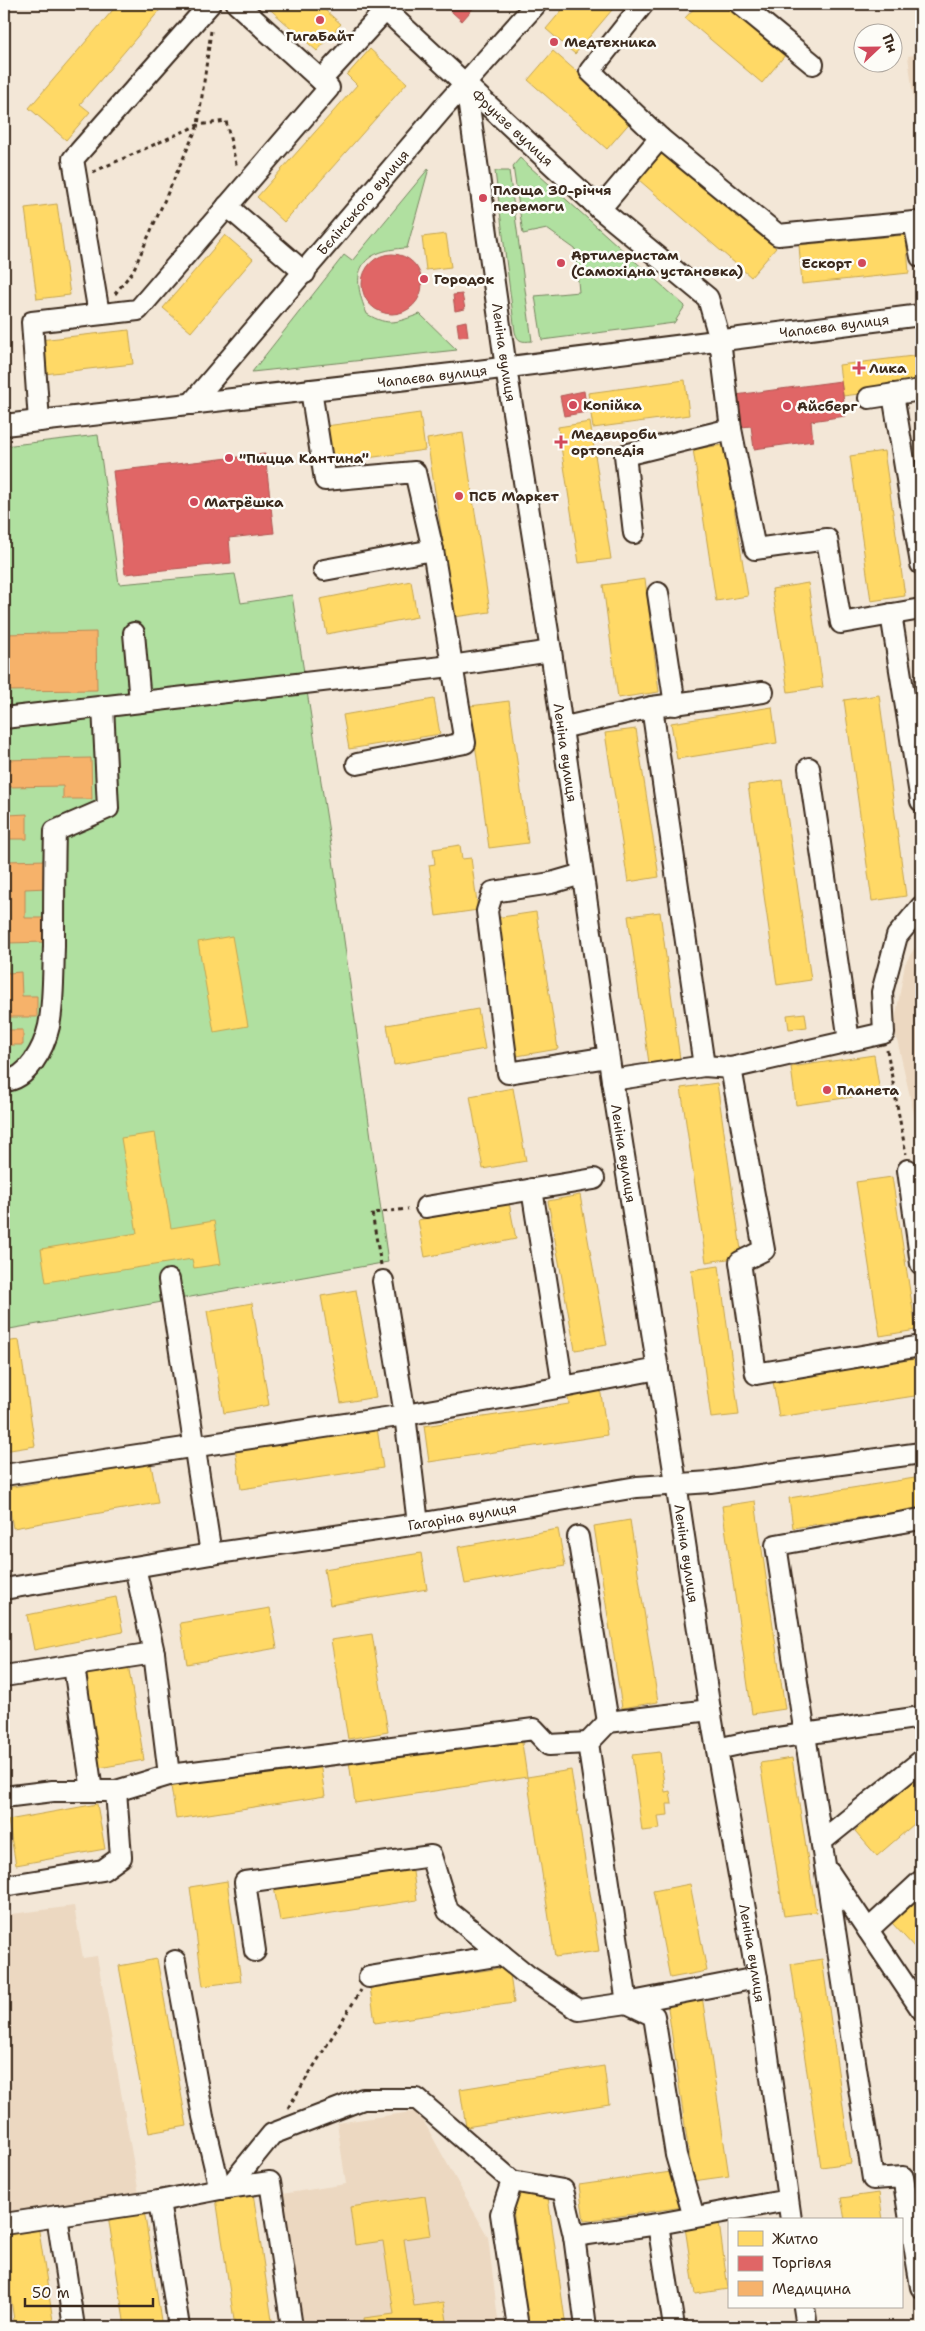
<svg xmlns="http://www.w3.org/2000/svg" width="925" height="2331" viewBox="0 0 925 2331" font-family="'Shantell Sans',sans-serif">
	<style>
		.built { fill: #ecd8c1 }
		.green { fill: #b0e0a0; stroke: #76855f }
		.homes { fill: #ffd966; stroke: #c4a450 }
		.shops { fill: #e06666; stroke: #ae5450 }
		.health { fill: #f6b26b; stroke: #be8954 }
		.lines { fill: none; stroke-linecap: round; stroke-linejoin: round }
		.minor-casing { stroke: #3b2a1e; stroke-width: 24 }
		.path { stroke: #3b2a1e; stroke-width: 3; stroke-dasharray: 4 4; stroke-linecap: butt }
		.minor { stroke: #fdfcf7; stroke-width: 20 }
		.poi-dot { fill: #d1495b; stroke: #fdfcf7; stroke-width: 2 }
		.labels { text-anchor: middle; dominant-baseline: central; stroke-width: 5; stroke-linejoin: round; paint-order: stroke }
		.poi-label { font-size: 14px; font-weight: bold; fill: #3b2a1e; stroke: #fdfcf7; text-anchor: start }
		.street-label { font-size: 14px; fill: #3b2a1e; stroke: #fdfcf7 }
	</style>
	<rect width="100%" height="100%" fill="#f3e7d7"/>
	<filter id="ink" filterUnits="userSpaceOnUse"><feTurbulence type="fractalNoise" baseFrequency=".02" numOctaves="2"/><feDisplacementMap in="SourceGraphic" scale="10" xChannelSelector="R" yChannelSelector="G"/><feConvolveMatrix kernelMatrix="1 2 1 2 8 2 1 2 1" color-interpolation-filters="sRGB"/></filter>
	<g filter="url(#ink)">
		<path class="built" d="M921,54V158L908,56Z
			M921,937V1122L916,1123L894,1026L905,964Z
			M74,1906L83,1958L97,1956L139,2194L4,2214V1915Z
			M418,2111L488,2237L499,2327H304L282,2194L346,2184L337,2123Z"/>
		<path class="green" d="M520,158L685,306L674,323L542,340L535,296L579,292L575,249L547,229L523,234L513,166Z
			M429,168L407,248C359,250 349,272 367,314C389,327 397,322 420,314L457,350L252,372L344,255L352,261Z
			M495,171H509L532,341C522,342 518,342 515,332Z
			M98,435L119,584L235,574L241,603L292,595L332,852L388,1262L4,1330V446Z"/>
		<path class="homes" d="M118,4H165L80,104L90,112L66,140L29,108Z
			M264,4H318L341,24L317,51Z
			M567,4H617L575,54L546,29Z
			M698,4H727L786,54L762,83L685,18Z
			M370,49L407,83L284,222L257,197L357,85L347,75Z
			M553,51L632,120L607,149L528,80Z
			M664,151L776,248L751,277L639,180Z
			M57,204L70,295L37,299L25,208Z
			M446,234L451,267L426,270L422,237Z
			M225,235L253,259L191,332L163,308Z
			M906,235L909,273L802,284L799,245Z
			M129,330L133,364L44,374L40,340Z
			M921,355V386L843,396L839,365Z
			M685,380L689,415L593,428L588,393Z
			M420,413L425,450L331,463L326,426Z
			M590,422L611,559L579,563L558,427Z
			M463,433L490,612L454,617L427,439Z
			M724,445L748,596L716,601L693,449Z
			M884,451L905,596L871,601L850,456Z
			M645,579L659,692L618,698L603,585Z
			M411,581L417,617L327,634L320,599Z
			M808,583L823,687L788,692L772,589Z
			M879,695L906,896L872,901L844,700Z
			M434,699L440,734L349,749L343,715Z
			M509,701L528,843L489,848L470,706Z
			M772,707L777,743L677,759L671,723Z
			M636,729L659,877L628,882L605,733Z
			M782,780L811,980L777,985L748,785Z
			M460,845L462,859L471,858L478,910L436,916L429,865L435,864L433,849Z
			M536,912L558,1049L517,1056L495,918Z
			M660,912L680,1059L649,1063L628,916Z
			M232,936L248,1026L214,1032L198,942Z
			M478,1009L485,1049L394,1065L387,1025Z
			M805,1013L807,1027L789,1029L787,1015Z
			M874,1055L880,1093L796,1105L791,1067Z
			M717,1083L742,1257L706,1262L681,1088Z
			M513,1088L526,1161L483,1169L470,1096Z
			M155,1133L171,1228L214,1221L221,1264L194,1268L192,1259L46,1282L41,1249L137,1233L121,1138Z
			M892,1177L916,1330L880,1336L856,1182Z
			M580,1195L607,1345L575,1350L548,1201Z
			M509,1203L516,1239L425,1257L418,1220Z
			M719,1266L739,1415L711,1418L691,1270Z
			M356,1290L376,1397L341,1403L321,1296Z
			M252,1303L269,1405L224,1413L207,1311Z
			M19,1340L35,1446L4,1451V1342Z
			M921,1358V1395L779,1417L773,1381Z
			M600,1387L607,1435L429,1462L424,1426L569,1404L567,1392Z
			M377,1428L383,1468L241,1489L235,1448Z
			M151,1464L158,1503L13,1528L6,1488Z
			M921,1477V1508L793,1528L789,1498Z
			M755,1501L785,1709L752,1714L722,1506Z
			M630,1520L658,1702L622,1708L594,1526Z
			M558,1529L565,1566L465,1584L458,1547Z
			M921,1544V1575L917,1545Z
			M421,1553L427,1589L330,1605L324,1569Z
			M116,1597L123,1632L34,1650L27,1615Z
			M270,1608L277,1648L187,1664L180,1623Z
			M372,1634L388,1732L348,1739L331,1640Z
			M128,1664L144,1760L99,1768L83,1671Z
			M521,1736L527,1777L355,1803L349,1762Z
			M660,1752L665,1792L670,1791L672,1804H667L668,1815L658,1816L660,1829L642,1831L632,1755Z
			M792,1758L816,1912L784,1916L760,1763Z
			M320,1763L325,1796L176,1819L171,1786Z
			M571,1770L599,1951L555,1957L527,1777Z
			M921,1774V1818L877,1856L855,1831Z
			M97,1804L105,1849L16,1865L8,1820Z
			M412,1865L417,1900L280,1921L274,1887Z
			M227,1881L241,1981L203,1986L190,1887Z
			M690,1884L707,1971L670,1978L653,1891Z
			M921,1897V1945L916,1949L892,1923Z
			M157,1959L187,2126L149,2133L119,1966Z
			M822,1959L851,2163L821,2167L791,1964Z
			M509,1967L514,2003L375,2023L370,1987Z
			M702,1996L729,2176L693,2181L667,2001Z
			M604,2066L609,2104L466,2127L460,2089Z
			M685,2170L690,2206L584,2221L579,2185Z
			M547,2190L566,2327H529L511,2195Z
			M253,2193L273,2327H235L216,2198Z
			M879,2193L883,2220H845L841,2198Z
			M425,2196L431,2235L404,2239L414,2306L444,2302L448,2327H365L364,2318L394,2314L383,2241L355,2245L350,2207Z
			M144,2210L162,2327H125L108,2215Z
			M719,2223L728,2289L695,2294L685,2227Z
			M38,2225L54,2327H15L4,2252V2230Z"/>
		<path class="shops" d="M443,4H477L462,21Z
			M362 284a30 30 0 1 1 60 0a30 30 0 1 1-60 0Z
			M462,294L465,309L455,311L453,295Z
			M466,321L468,336L459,337L457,323Z
			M841,381L846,416L811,421L813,441L754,449L751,426L732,428L728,396Z
			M584,391L587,412L564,416L560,396Z
			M265,454L274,533L229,538L231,563L125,574L113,471Z"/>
		<path class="health" d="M96,632L97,690L4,691V634Z
			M91,758L92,799H63V786L7,787L8,815L27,814V839H6L7,861L47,860V888L25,889V918H45V942L7,943L8,973L21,972L22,996H37V1017H6V1030H23V1045H4V760Z"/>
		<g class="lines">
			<defs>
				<g id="minor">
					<path d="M237,4L321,80L391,4"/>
					<path id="s1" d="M379,4L600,209L708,298L720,340L731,429L755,549L827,539L841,623L921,609"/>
					<path d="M740,4L813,64"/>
					<path id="s2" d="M466,85L506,368L551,651L612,1080L676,1483L710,1710L757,1978L791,2220"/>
					<path d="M660,138L778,235L914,222L921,257"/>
					<path d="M227,206L305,273"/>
					<path d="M600,209L660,138L590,71L643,4"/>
					<path d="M99,314L73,159L210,4"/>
					<path d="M311,390L325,480L415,472L433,550L465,743L357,764"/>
					<path d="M893,394L921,564"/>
					<path d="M869,398L921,390"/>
					<path id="s3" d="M191,404L444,107L536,4"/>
					<path d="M39,421L32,322L138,310L329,88L321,80"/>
					<path id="s4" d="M4,425L478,371L921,315"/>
					<path d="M634,533L625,455L731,429"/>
					<path d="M324,570L433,550"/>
					<path d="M658,593L675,705"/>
					<path d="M891,614L921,801"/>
					<path d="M134,633L140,702"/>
					<path d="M652,707L704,1066"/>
					<path d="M4,718L451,666L551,651"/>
					<path d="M561,728L652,707L763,692"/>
					<path d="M809,768L849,1041"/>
					<path d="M582,874L551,883L493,892L487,911L508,1073L608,1057"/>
					<path d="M731,1068L764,1250L740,1262L756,1374L921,1346"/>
					<path d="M612,1080L704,1066L731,1068L884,1033L882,992L897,936L921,907"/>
					<path d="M4,1081C28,1080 44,1048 49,1026C54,1000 53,972 54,946C54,907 54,869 55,831L108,808L103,706"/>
					<path d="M908,1170L921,1264"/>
					<path d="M532,1189L563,1387L658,1369"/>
					<path d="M426,1207L594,1179"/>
					<path d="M169,1280L211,1554"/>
					<path d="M383,1281L405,1415L418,1524"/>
					<path d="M4,1475L405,1415L563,1387"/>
					<path d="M921,1519L776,1545L873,2179L903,2177L921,2287"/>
					<path d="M578,1537L608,1722L710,1710"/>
					<path d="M135,1567L154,1653L169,1775"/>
					<path id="s5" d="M4,1589L211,1554L418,1524L637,1487L710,1482L921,1453"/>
					<path d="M74,1666L92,1791"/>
					<path d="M4,1676L154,1653"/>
					<path d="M608,1722L588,1743L627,2003L654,2016L676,2155L694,2217"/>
					<path d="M717,1749L749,1742L921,1717"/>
					<path d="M4,1797L53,1791H116L169,1775L534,1729L549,1745L588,1743"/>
					<path d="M822,1841L921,1761"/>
					<path d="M829,1872L921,2009"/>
					<path d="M4,1886L103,1870L121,1857L116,1791"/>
					<path d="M868,1930L921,1881"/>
					<path d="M255,1951L245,1882L431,1856L448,1911L528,1976L579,2010L627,2003L757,1978"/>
					<path d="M175,1961L203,2117L220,2189L270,2182L292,2327"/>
					<path d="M369,1977L502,1955"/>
					<path d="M512,2181L563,2190L574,2236L586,2327"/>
					<path d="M229,2187L272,2134L363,2099H417L512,2181L501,2214L518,2327"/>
					<path d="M159,2201L220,2189"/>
					<path d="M57,2216L74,2327"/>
					<path d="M4,2224L159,2201L179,2327"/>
					<path d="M574,2236L658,2224"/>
					<path d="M804,2307L807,2327"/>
					<path d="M674,2327L658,2224L788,2200"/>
				</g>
			</defs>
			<use href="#minor" class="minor-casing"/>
			<path class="path" d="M93,172L198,125L226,121L237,168
				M115,294L133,271L198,125L211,31
				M887,1050L906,1154
				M381,1265L372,1213L408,1209
				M288,2108L361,1990"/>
			<use href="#minor" class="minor"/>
		</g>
	</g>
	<g class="poi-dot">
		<circle cx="320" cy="20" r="5"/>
		<circle cx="554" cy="42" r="5"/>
		<circle cx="483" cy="198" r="5"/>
		<circle cx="561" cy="263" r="5"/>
		<circle cx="862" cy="263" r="5"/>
		<circle cx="424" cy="279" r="5"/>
		<path d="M856.5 360.5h5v5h5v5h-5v5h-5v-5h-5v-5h5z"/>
		<circle cx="573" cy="405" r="5"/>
		<circle cx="787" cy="406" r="5"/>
		<path d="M558.5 434.5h5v5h5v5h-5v5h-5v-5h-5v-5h5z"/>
		<circle cx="229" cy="458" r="5"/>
		<circle cx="459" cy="496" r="5"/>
		<circle cx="194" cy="502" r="5"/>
		<circle cx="827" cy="1090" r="5"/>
	</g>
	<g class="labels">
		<g class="poi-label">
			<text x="320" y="36" text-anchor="middle">ГигаБайт</text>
			<text x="564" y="42">Медтехника</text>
			<text x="493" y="190">Площа 30-річчя<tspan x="493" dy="16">перемоги</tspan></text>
			<text x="571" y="255">Артилеристам<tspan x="571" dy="16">(Самохідна установка)</tspan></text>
			<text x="852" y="263" text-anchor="end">Ескорт</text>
			<text x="434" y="279">Городок</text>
			<text x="869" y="368">Лика</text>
			<text x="583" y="405">Копійка</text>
			<text x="797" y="406">Айсберг</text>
			<text x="571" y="434">Медвироби<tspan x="571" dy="16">ортопедія</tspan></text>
			<text x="239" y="458">"Пицца Кантина"</text>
			<text x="469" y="496">ПСБ Маркет</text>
			<text x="204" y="502">Матрёшка</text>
			<text x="837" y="1090">Планета</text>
		</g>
		<g class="street-label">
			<text stroke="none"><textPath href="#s1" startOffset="182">Фрунзе вулиця</textPath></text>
			<text stroke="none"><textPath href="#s3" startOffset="265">Бєлінського вулиця</textPath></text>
			<text stroke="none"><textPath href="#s4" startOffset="836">Чапаєва вулиця</textPath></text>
			<text stroke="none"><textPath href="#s2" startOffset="270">Леніна вулиця</textPath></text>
			<text stroke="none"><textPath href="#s4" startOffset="431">Чапаєва вулиця</textPath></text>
			<text stroke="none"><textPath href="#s2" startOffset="675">Леніна вулиця</textPath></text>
			<text stroke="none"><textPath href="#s2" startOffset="1080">Леніна вулиця</textPath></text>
			<text stroke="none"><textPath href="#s5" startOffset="464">Гагаріна вулиця</textPath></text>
			<text stroke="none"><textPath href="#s2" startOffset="1485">Леніна вулиця</textPath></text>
			<text stroke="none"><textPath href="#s2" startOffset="1890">Леніна вулиця</textPath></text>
		</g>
	</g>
	<rect width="925" height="2331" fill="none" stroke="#fdfcf7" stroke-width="20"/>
	<rect x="10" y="10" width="905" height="2311" fill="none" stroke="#3b2a1e" stroke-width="2" filter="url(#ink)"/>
	<rect x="728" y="2218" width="175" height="90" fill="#fdfcf7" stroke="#afa8a0"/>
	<rect x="738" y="2231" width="25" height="15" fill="#ffd966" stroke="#afa8a0"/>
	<text x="772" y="2244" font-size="15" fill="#3b2a1e">Житло</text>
	<rect x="738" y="2256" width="25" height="15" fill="#e06666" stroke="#afa8a0"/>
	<text x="772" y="2268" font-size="15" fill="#3b2a1e">Торгівля</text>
	<rect x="738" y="2281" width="25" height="15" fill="#f6b26b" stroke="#afa8a0"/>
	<text x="772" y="2294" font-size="15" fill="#3b2a1e">Медицина</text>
	<g transform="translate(878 48) rotate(68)"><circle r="24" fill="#fdfcf7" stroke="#afa8a0"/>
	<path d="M0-4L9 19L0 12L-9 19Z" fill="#d1495b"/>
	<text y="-8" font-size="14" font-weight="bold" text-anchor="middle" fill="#3b2a1e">Пн</text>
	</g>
	<path d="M25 2298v8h128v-8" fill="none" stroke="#3b2a1e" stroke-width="2.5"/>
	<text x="32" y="2298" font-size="15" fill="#3b2a1e" stroke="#fdfcf7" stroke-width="4" paint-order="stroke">50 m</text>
</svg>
